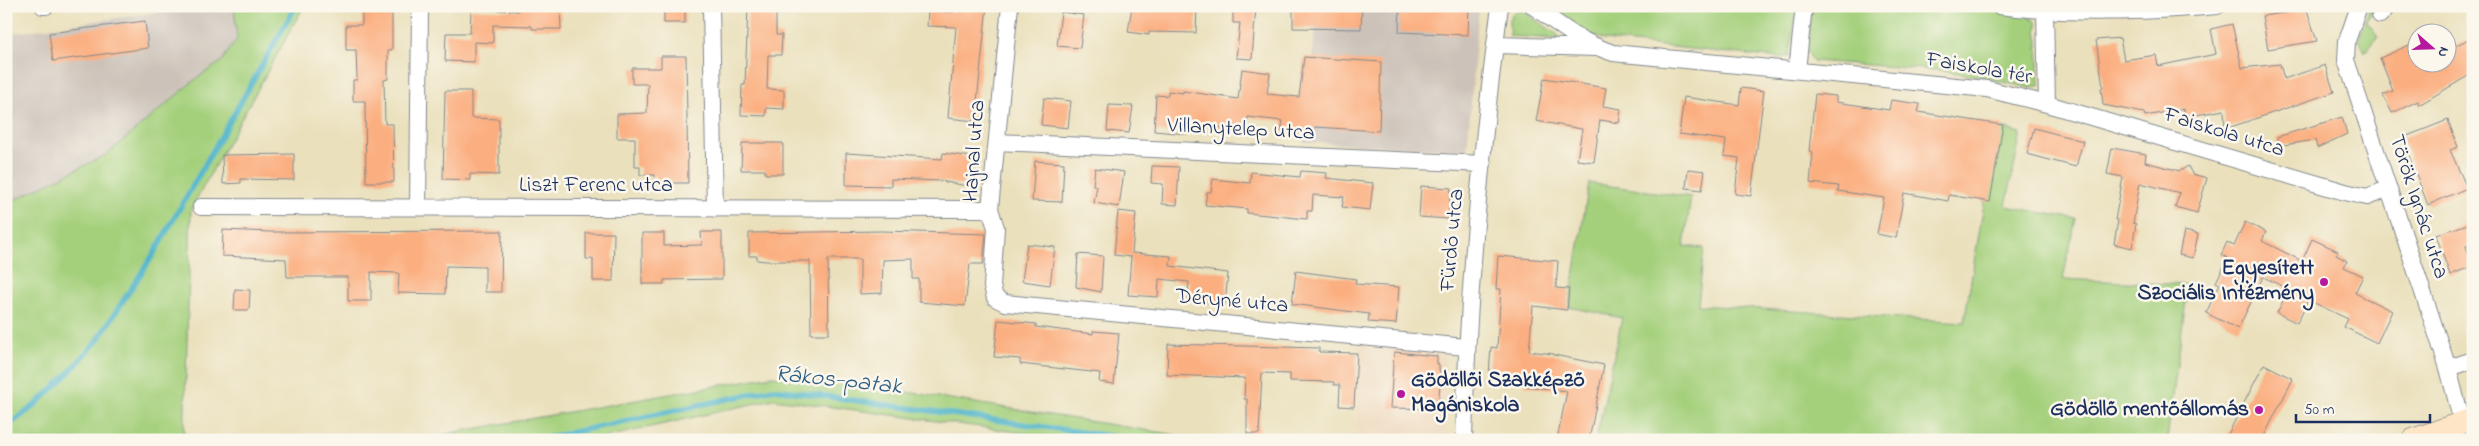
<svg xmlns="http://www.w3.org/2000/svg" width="2479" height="446" viewBox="0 0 2479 446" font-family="'Indie Flower',sans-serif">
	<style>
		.built { fill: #edd7bb }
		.industrial { fill: #ccc2b9 }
		.green { fill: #a4d07c; stroke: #60806d }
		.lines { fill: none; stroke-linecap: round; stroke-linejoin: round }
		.stream { stroke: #4cb3ca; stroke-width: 5.5 }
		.building { fill: #fbaf80 }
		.street-casing { stroke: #82888d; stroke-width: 18 }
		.secondary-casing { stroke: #82888d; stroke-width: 24 }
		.street { stroke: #fff; stroke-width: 16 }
		.secondary { stroke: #fee5c5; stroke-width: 22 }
		.poi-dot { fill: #b5179e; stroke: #fbf7ec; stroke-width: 2 }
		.labels { text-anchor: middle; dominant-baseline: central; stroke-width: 5; stroke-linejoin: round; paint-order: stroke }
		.street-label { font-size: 22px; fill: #1b2f5e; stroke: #fbf7ec }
		.poi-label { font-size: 22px; font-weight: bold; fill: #1b2f5e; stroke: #fbf7ec; text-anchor: end }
		.water-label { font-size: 24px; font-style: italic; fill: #2c5d84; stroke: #fbf7ec }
	</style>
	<rect width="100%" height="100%" fill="#fbf7ec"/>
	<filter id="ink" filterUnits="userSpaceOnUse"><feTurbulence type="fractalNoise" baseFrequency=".02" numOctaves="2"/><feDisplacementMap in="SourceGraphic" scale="10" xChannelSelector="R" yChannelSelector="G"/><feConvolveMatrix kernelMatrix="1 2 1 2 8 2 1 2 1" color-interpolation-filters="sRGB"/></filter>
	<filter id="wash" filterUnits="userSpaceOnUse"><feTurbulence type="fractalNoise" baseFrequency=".0096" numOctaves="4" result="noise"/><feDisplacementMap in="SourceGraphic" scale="20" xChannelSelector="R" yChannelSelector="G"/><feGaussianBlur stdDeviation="1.12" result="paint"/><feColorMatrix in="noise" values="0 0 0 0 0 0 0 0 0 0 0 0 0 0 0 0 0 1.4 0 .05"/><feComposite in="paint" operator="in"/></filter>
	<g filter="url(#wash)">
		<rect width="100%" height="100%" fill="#eae0bc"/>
		<path class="built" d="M1359,342L1444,349L1446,440H1356Z"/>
		<path class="industrial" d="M200,6H234L237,39L221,62L197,78L106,155L6,204V34Z
			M1318,6H1479L1467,150L1303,142Z"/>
		<path class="green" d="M234,6H304L191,209L184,440H6V204L106,155L197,78L221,62L237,39Z
			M1550,6H1798L1789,53L1788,56L1779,58L1604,40L1585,32Z
			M1813,6C1848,6 2022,0 2037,23L2040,85L2031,88L1977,76L1936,70L1813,61L1807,51Z
			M2370,6H2374L2367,22L2378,36L2365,52L2359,39Z
			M1521,10L1558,35L1559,39L1510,36L1509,20L1514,12Z
			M1997,127L2021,133L2006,206L2076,219L2063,279L2188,285L2167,440H1596L1622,318L1569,307L1589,183L1691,197L1684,246L1704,248L1698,305L1964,322Z
			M772,376L876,387L1207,440H1075L774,399L594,440H427L450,433Z"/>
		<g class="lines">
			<path class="stream" d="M6,427L34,406L67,375L97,341L153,255L296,6
				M537,440L774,389L1137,440"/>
		</g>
		<g id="blocks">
			<path class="building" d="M362,6H392V50H388V79L384,80L385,124H393L394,182H366L365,101H353V80H357L356,50H346V25H362Z
				M518,6H560L561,29H532V26L493,25V43L474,42V62L445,61L446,33H470L471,9L518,11Z
				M664,6H685V23H664Z
				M748,6H776V35H782L781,55H768L767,89L784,90V109L766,108V116L741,115L742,85H745Z
				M955,6H987L975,121L948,118L956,27L927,26L928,11L954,12Z
				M1132,6H1197L1196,33L1149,32V35L1128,32Z
				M1233,6H1256L1252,59L1236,58L1240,23H1233Z
				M1293,6H1362L1361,29L1293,28Z
				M1400,6H1469L1468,35L1399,32Z
				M2307,10L2317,41L2268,49L2262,16Z
				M1061,12L1084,15L1080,48L1057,46Z
				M145,21L148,48L53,61L49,33Z
				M2232,24L2242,68L2280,64L2284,79L2325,65L2334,92L2225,129L2224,110L2185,117L2184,109L2145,116L2144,113L2103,105L2101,88L2103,87L2096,40L2120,38L2124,60L2156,55L2158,66L2216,54L2211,29Z
				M2473,37V73L2419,105L2418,101L2392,113L2383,95L2393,91L2380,58L2416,42V62H2446V50Z
				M661,56H686L688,183H656L655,175H640V167H635V138H617V114L647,113L648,84H632V68H661Z
				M1304,57L1381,62L1379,131L1315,127L1314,135L1281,132L1283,121L1248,117L1246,131L1188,123L1187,134L1154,131L1156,95L1168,96V91L1183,93V91L1238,99L1242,69L1270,73L1267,94L1299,97Z
				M1544,78L1606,88L1603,106L1621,109L1619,123L1600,120L1594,162L1577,160L1582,129L1536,121Z
				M1741,88L1764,91L1751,196L1735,194L1739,158L1724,156L1726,140L1679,134L1684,97L1739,105Z
				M445,91H471V118L499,119V175L470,174V180L443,179Z
				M1815,94L1836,96V102L1889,110L1891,100L1920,104L1918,112L2003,125L1990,202L1949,195L1948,201L1904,193L1896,238L1877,234L1884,198L1838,191L1839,186L1810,183L1813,152L1809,151Z
				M1044,98L1071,101L1068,128L1041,125Z
				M1109,105L1133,106L1129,133L1107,131Z
				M2342,117L2347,134L2317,148L2315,140L2278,146L2277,137Z
				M2448,120L2458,147L2450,150L2467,188L2428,205L2402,138Z
				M2034,128L2083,141L2076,167L2027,154Z
				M742,143H783V174H765V170H741Z
				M2112,148L2146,154L2145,162L2180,171L2188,166L2192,174L2207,178L2197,213L2175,207L2180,193L2140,183L2133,223L2136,224L2132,248L2114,244L2118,220H2115L2123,177L2107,174Z
				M846,153L942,159L943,153L972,157L968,186L940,181L891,179V186L846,185Z
				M294,154V180L241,179V183L223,184L222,155Z
				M1035,161L1064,163L1062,202L1032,201Z
				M1152,166L1179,167L1177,205L1162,204L1163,184L1151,183Z
				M1095,168L1124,172L1119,207L1094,203L1097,186L1093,185Z
				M1688,169L1705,171L1702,190L1686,188Z
				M1301,171L1327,173L1326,178L1373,183L1370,210L1342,207L1344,197L1313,195L1312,211H1307V219L1247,213V209L1205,205L1207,192H1211L1213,179L1250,183L1251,172L1300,177Z
				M1421,186L1451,188L1448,219L1419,217Z
				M1118,211L1136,213L1132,253L1171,256L1170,266L1228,273L1225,305L1187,300L1189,282L1159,279L1158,297L1128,295L1131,257L1114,255Z
				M2245,222L2266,232L2262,241L2302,261L2312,239L2338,251L2336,255L2347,261L2344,267L2363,276L2355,293L2392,311L2377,343L2344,327L2348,319L2308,300L2297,323L2277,313L2289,289L2263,277L2238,329L2206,313L2220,284L2216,282L2228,258L2221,255L2227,242L2234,246Z
				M2473,222V244L2466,246L2473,266L2450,275L2436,235Z
				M223,230L270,232L502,231L501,292H485V267L446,266L445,294L398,293L399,273L371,272V301H348V277H287L286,259L222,256Z
				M882,231L986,234L983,264H970L965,306L919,302V279H913V259L883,260L882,293L860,294V259H828L829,334H811L810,261H766L757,260V256H749V233Z
				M2184,231L2198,234L2193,258L2179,255Z
				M701,232H722V279L664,280V284H642V233H664V246L702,245Z
				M586,233H614L613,281H593V259H586Z
				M1027,244L1055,247L1050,285L1022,281Z
				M1078,254L1103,256L1101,292L1076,287Z
				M1498,256L1558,261L1556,288L1569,289L1567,310L1533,306L1529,351L1554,354V355L1604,365L1589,440H1557L1567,391L1525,386L1526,377L1489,374L1491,347L1497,348L1501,289H1496Z
				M1296,271L1356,279L1355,284L1399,287L1396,324L1368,322L1369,314L1292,304Z
				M235,289L250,290L249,310H234Z
				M998,320L1036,324V327L1093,334V331L1119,333L1114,384L1099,382L1100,373L1020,364V359L994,357Z
				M1168,344L1319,348V352L1357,353L1354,407L1339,406L1340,385H1334V382L1290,381V374L1262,373L1259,434H1247V399H1244L1245,378L1167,375Z
				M1394,352L1437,356V364H1439V371H1441L1438,409L1390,408Z
				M2264,364L2293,379L2262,440H2225Z"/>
		</g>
	</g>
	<g filter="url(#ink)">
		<use href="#blocks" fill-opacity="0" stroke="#82888d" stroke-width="1"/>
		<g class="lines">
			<defs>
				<path id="street" d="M43,6H46
					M711,6L715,209
					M1010,6L990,209L996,228L992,286L995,298L1005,303L1466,347
					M1533,6C1559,25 1582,43 1613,53L1987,89L2047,104L2345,192L2367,197L2388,189
					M1999,6C2072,15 2143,12 2217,6
					M2359,6L2347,41L2346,60L2448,368L2462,422
					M2045,12L2047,104
					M2380,15L2388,6
					M1495,45L1596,48
					M1797,70L1804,6
					M997,142L1483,164
					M201,207L990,209
					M418,207L420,6
					M2448,368L2473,360
					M1464,440C1467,295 1481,150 1500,6"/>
				<path id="secondary" d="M2413,440L2473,419"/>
			</defs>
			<use href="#street" class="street-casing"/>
			<use href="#secondary" class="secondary-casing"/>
			<use href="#street" class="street"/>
			<use href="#secondary" class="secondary"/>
		</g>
	</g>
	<g class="poi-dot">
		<circle cx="2324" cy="282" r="5"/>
		<circle cx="1401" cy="394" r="5"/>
		<circle cx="2259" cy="410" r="5"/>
	</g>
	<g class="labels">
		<g class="street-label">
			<text transform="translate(1979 69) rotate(10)">Faiskola tér</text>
			<text transform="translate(1241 130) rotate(3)">Villanytelep utca</text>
			<text transform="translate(2224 133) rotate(17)">Faiskola utca</text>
			<text transform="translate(975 151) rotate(-86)">Hajnal utca</text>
			<text x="596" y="186">Liszt Ferenc utca</text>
			<text transform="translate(2418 207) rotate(72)">Török Ignác utca</text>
			<text transform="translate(1453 240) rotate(-85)">Fürdő utca</text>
			<text transform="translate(1232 302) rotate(5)">Déryné utca</text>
		</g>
		<g class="poi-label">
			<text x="2314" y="269">Egyesített<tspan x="2314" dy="25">Szociális Intézmény</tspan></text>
			<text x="1411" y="381" text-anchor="start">Gödöllői Szakképző<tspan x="1411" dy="25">Magániskola</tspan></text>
			<text x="2249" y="410">Gödöllő mentőállomás</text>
		</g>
		<g class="water-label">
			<text transform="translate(838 381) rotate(6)">Rákos-patak</text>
		</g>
	</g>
	<rect width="2479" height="446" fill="none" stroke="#fbf7ec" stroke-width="25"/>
	<g transform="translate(2432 48) rotate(110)"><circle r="24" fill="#fbf7ec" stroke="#a1a7b3"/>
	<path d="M0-4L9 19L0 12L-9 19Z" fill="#b5179e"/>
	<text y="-8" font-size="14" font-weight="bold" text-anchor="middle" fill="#1b2f5e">N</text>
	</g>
	<path d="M2296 414v8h134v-8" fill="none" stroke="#1b2f5e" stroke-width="2.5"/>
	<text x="2304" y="414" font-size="15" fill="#1b2f5e" stroke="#fbf7ec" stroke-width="4" paint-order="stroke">50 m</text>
</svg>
